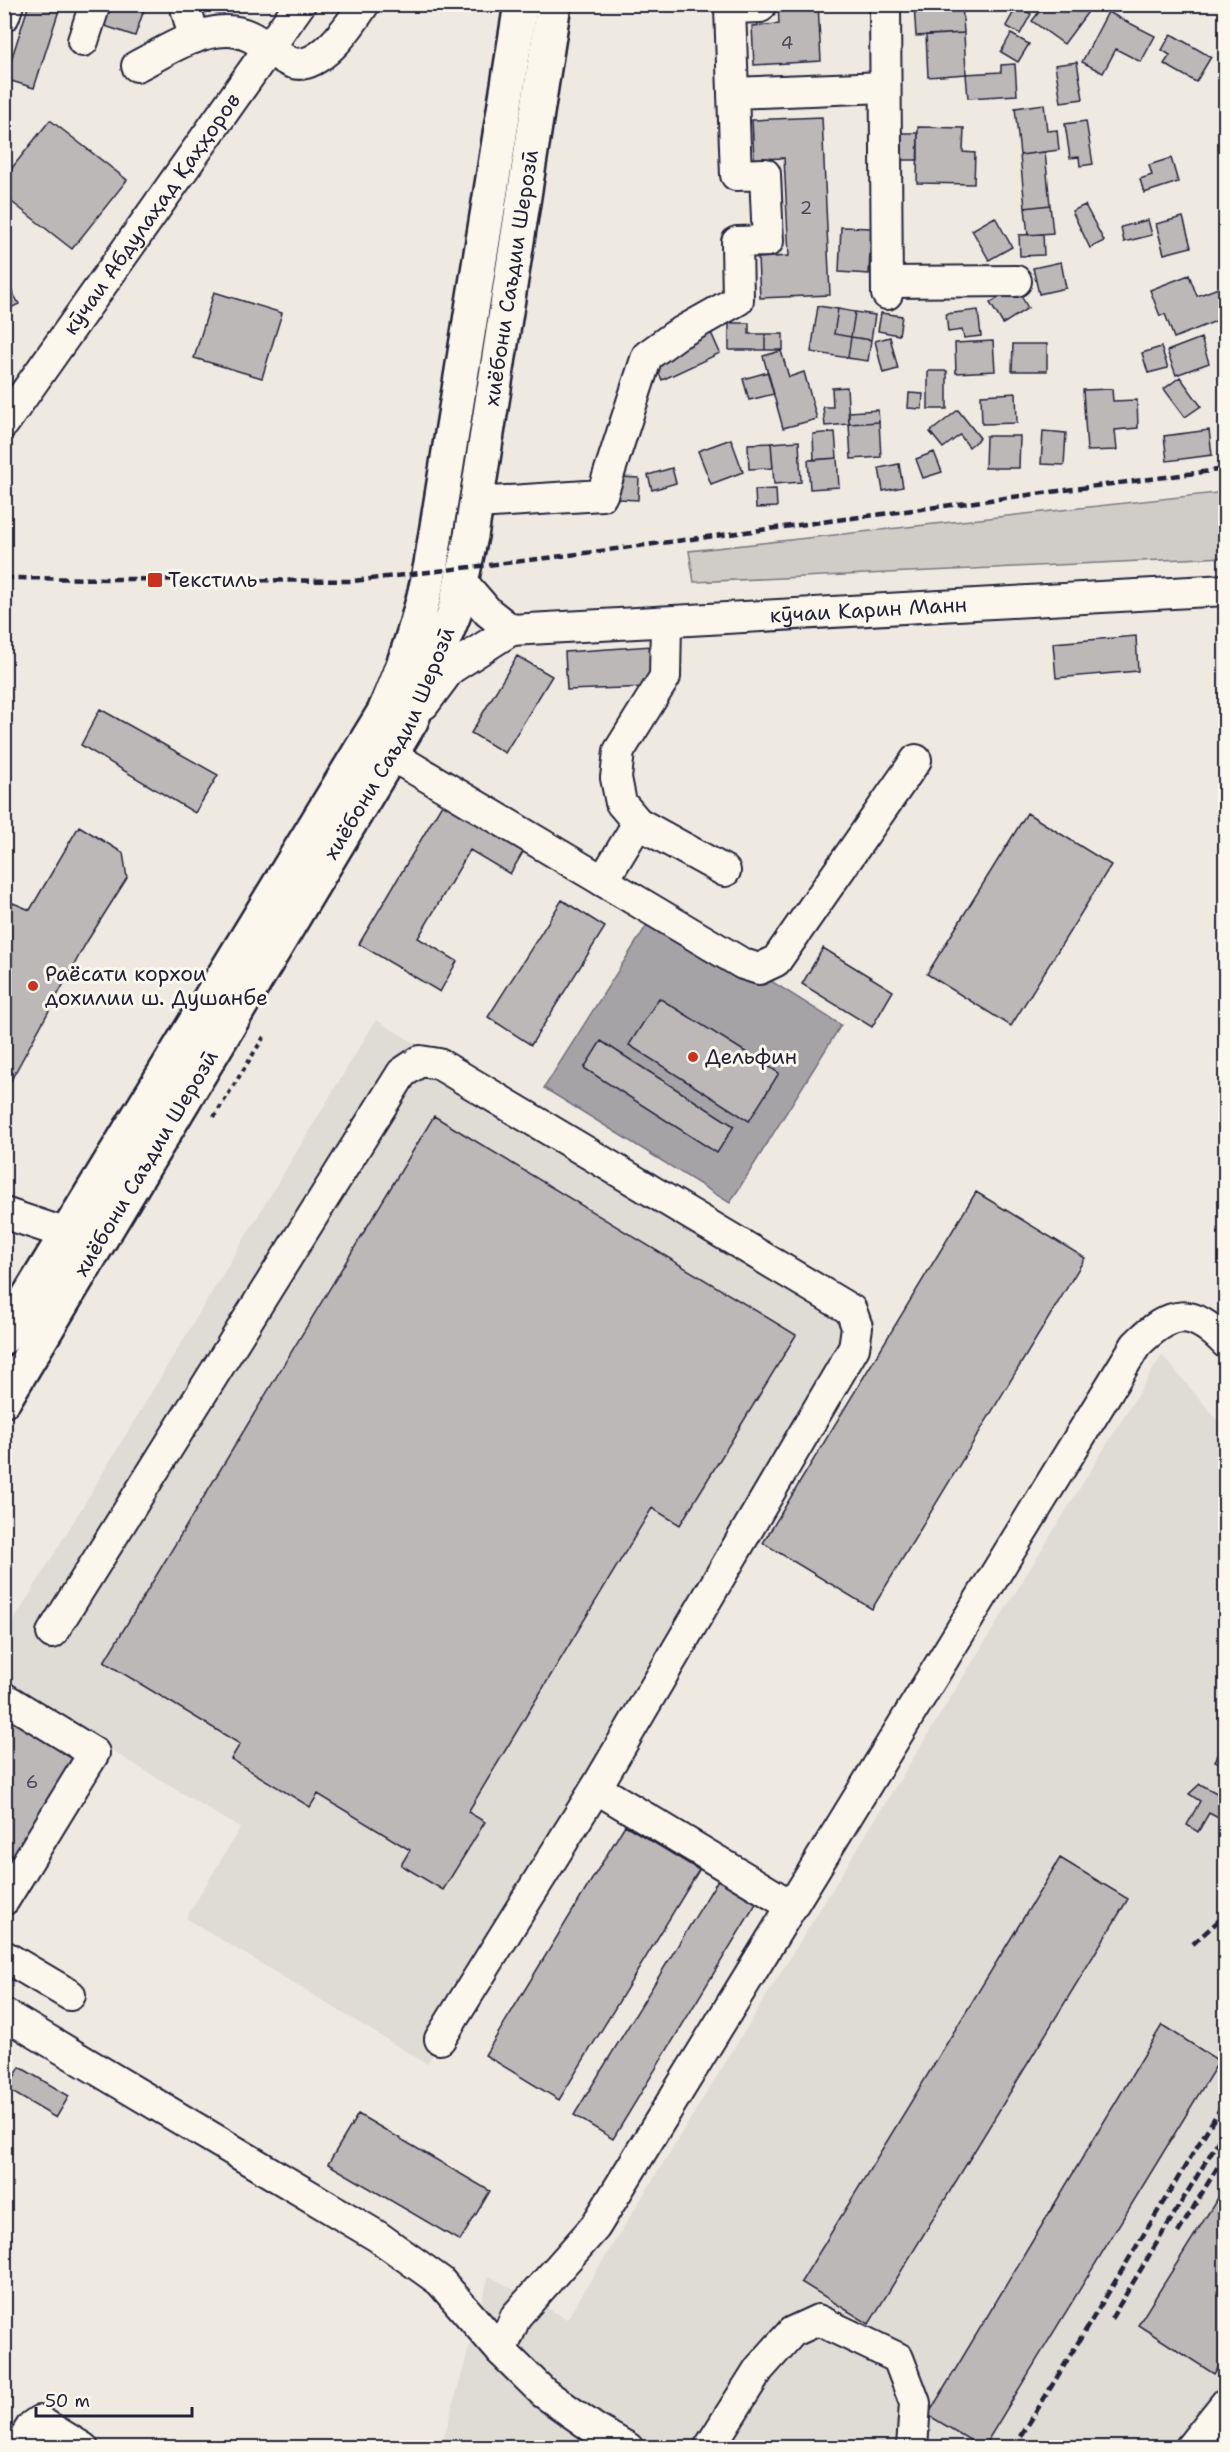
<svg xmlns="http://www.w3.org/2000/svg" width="1230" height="2452" viewBox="0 0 1230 2452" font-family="'Shantell Sans',sans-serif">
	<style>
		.built { fill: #dfdbd5 }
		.green { fill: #d0cdc9; stroke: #797882; stroke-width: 1.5 }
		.water { fill: #a6a3a7; stroke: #716f7c; stroke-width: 1.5 }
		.building { fill: #bcb8b8; stroke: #22223b; stroke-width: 1.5 }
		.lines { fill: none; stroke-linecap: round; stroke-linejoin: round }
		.minor-casing { stroke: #22223b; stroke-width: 34 }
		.highway-casing { stroke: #22223b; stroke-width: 38 }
		.path { stroke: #22223b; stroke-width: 4; stroke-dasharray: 4.5 4.5; stroke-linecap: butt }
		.minor { stroke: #fbf7ec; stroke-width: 30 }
		.highway { stroke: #fbf7ec; stroke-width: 33 }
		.rail { stroke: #22223b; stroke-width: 4.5; stroke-dasharray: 9 4.5; stroke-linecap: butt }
		.poi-dot { fill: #c8321e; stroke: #fbf7ec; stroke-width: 2 }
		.labels { text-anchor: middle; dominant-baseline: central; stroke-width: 6; stroke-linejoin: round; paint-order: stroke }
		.number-label { font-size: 18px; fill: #48485a }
		.street-label { font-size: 21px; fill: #22223b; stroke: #fbf7ec }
		.poi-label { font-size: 21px; fill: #22223b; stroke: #fbf7ec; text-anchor: start }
	</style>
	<rect width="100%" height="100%" fill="#eeeae2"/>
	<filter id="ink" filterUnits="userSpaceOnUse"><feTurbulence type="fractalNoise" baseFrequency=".0167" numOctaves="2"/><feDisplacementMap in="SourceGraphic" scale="12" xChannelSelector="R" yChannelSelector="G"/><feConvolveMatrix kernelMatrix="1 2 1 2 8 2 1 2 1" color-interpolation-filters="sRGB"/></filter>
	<g filter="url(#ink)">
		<path class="built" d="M376,1020L875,1320L427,2064L186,1918L240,1828L5,1686L4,1637Z
			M1162,1355L1225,1429V2447L441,2448L489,2276L567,2319Z"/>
		<path class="green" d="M1225,492V557L694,582L689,551Z"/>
		<path class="water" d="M657,909L841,1025L730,1203L544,1088Z"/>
		<path class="building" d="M29,4H61L34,88L5,79Z
			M109,4H146L135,36L102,25Z
			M778,4H818L821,61L754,65L752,26L779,24Z
			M914,4H962L964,33L916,36Z
			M1045,4H1093V5L1064,44L1032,21Z
			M1017,6L1031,14L1020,34L1006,26Z
			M1108,12L1155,36L1141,62L1116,49L1103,73L1082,62Z
			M964,33L966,74L928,77L926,35Z
			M1011,34L1029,44L1018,62L1001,52Z
			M1171,34L1211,57L1196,82L1164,64L1170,55L1162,50Z
			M1077,62L1083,99L1061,102L1055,65Z
			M1015,64L1017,95L968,98L966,74L1001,72V65Z
			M1044,104L1047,131L1057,130L1059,150L1020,155L1015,108Z
			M822,117L830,295L760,298L758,258L789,256L784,158L754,159L752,120Z
			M50,120L127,180L72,249L4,196V178Z
			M1086,121L1093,164L1080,166L1079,157L1070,158L1065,124Z
			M918,127L964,128L963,152L975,153L974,184L917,183Z
			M897,133H918V160H896Z
			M1045,152L1050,205L1025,208L1020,155Z
			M1171,158L1178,182L1144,193L1140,179L1152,175L1149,165Z
			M1050,205L1053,233L1028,235L1025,208Z
			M1085,205L1104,241L1090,248L1072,211Z
			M995,217L1012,247L989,260L972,230Z
			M1183,217L1191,247L1164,254L1156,224Z
			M1148,220L1152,235L1124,242L1121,227Z
			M841,227L871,228L869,274L839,272Z
			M1043,234L1044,255L1020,256L1019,235Z
			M1061,262L1066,288L1039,294L1033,268Z
			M1189,275L1197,296L1226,285V317L1174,338L1165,314L1160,316L1150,290Z
			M4,277L19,304L4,311Z
			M1016,287L1028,308L1003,324L990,303Z
			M214,292L282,313L262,378L194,358Z
			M818,306L838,309L834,334L851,337L848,358L811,352Z
			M838,309L855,312L851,337L834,334Z
			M978,310L981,336L964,338L962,330L948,332L946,314Z
			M855,312L875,315L871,340L851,337Z
			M881,313L902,316L899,335L878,331Z
			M729,323H749V334H765V350H729Z
			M709,328L720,353L662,380L651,355Z
			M765,334H783V350H765Z
			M851,337L871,340L868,361L848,358Z
			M890,337L898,369L883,373L875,341Z
			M1201,338L1209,363L1176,375L1167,351Z
			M993,341L995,371L956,373L955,343Z
			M1013,344H1047V371H1012Z
			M1161,347L1168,368L1148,373L1142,353Z
			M781,351L789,377L804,372L817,419L783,428L763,356Z
			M928,371H947V409H928Z
			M768,372L774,394L749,400L743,379Z
			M1180,377L1201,406L1185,417L1164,389Z
			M847,387L849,424L825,426L823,407H833L832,388Z
			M1112,389L1113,401L1137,400L1138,428L1115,430L1117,450L1087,451L1083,390Z
			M909,393L923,394L922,409L908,408Z
			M1016,393L1017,423L982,424L981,395Z
			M878,410L879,422L849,424V412Z
			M958,410L980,438L969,447L960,435L943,448L930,432Z
			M879,422L881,457L851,459L849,424Z
			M1209,430L1212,455L1167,461L1164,436Z
			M1043,431L1066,433L1064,465L1041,464Z
			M835,432L837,458L814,460L813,434Z
			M986,436H1020L1019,468H985Z
			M731,439L743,472L711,484L698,451Z
			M799,441L801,482L774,484L771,443Z
			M771,443L773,468L749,469L748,444Z
			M934,452L942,472L923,478L916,459Z
			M837,458L839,487L810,489L808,460Z
			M899,464L903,487L883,491L879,468Z
			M672,468L676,483L652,490L648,475Z
			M620,477L639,478L638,500L619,499Z
			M776,489L777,507L756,508L755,490Z
			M1136,636L1138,671L1056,678L1053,643Z
			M652,646L651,687L567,690L565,652Z
			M517,656L552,676L505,753L471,733Z
			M100,709L218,775L195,813L81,745Z
			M448,794L529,842L510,874L470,850L418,938L457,961L440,992L359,944Z
			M1027,813L1111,865L1011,1026L927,974Z
			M79,826L123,853L127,878L86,943L4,1093V917L13,903L30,910Z
			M562,900L605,927L531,1045L488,1017Z
			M823,948L893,991L872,1027L802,984Z
			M659,998L779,1073L749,1121L629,1045Z
			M601,1041L734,1126L717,1153L584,1068Z
			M434,1116L796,1335L680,1525L652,1508L468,1812L485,1822L443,1890L401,1865L410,1850L318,1794L310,1807L231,1759L240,1744L104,1662Z
			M976,1192L1085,1258L872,1609L763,1543Z
			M13,1719L75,1757L4,1872V1733Z
			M1226,1740V1766L1215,1761Z
			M1200,1784L1226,1798V1815L1222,1820L1209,1813L1198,1832L1187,1825L1200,1801L1189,1794Z
			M625,1825L699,1870L559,2100L485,2055Z
			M1060,1858L1128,1899L869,2324L801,2282Z
			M719,1878L757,1902L613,2139L574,2115Z
			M1162,2025L1219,2061L983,2448L928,2415Z
			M20,2067L69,2096L56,2118L7,2089Z
			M358,2114L490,2191L460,2241L328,2164Z
			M1226,2185V2355L1214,2374L1138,2325Z"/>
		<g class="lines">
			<defs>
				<g id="minor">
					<path d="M185,4L194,38"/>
					<path d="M885,4L887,294"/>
					<path d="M4,16L8,4"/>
					<path d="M83,41L95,4"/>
					<path d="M137,66C164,52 195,31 227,31C253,31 267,50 288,61C317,76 351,24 364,4"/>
					<path d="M733,93L730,8L760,7V4"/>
					<path d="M887,282L1016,281"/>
					<path id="s1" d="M4,423L300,4"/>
					<path d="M476,503L602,495L647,356L676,335L738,300L737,242L768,241L765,174L736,175L733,93L885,87"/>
					<path id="s2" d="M511,630L1226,590"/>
					<path d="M424,704L450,669L511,630L488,612L462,582"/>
					<path d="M391,755L743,964L759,969L776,961L916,760"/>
					<path d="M638,823L621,803L616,778L619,751L665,677L666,623"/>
					<path d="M603,881L638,823L725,871"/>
					<path d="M4,1213L67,1234"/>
					<path d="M52,1633L402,1073L420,1061L439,1064L851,1310L857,1327L854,1348L596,1788L440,2039"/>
					<path d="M4,1698L94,1753L4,1900"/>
					<path d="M596,1788L792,1906"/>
					<path d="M4,1956L70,1995"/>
					<path d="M4,2014L377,2236L440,2281L501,2351L544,2393L595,2429L628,2448"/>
					<path d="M501,2351L516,2316L595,2227L1136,1345C1171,1310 1191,1307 1226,1343"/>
					<path d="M18,2448L32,2426L39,2421L83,2448"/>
					<path d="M709,2448L759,2369L792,2332L818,2320L898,2358L915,2403L912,2448"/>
					<path d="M1190,2448L1226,2403"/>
				</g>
				<g id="highway">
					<path d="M4,1337L384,712C406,663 421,616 431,564L521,4"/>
					<path id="s3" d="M4,1400L411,721L454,614L471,536L554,4"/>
				</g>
			</defs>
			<use href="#minor" class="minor-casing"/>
			<use href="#highway" class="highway-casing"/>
			<path class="path" d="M214,1117L265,1035"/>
			<use href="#minor" class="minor"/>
			<use href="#highway" class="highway"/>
			<path class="rail" d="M4,578L353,581L547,558L1226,469
				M1193,1944L1226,1914
				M1178,2233L1226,2153
				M1111,2319L1226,2128
				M1014,2448L1226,2099"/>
		</g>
	</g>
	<g class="poi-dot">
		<rect x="147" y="572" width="16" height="16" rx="3"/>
		<circle cx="33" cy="986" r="6"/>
		<circle cx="693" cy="1057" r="6"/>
	</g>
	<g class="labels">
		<g class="number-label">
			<text x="787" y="43">4</text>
			<text x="806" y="208">2</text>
			<text x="32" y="1782">6</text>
		</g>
		<g class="street-label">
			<text stroke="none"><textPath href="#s1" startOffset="256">кӯчаи Абдулаҳад Қаҳҳоров</textPath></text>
			<text stroke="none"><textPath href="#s3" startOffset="1248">хиёбони Саъдии Шерозӣ</textPath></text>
			<text stroke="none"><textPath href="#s2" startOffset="358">кӯчаи Карин Манн</textPath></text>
			<text stroke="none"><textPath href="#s3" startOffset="762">хиёбони Саъдии Шерозӣ</textPath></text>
			<text stroke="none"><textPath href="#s3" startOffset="276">хиёбони Саъдии Шерозӣ</textPath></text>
		</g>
		<g class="poi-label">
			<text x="168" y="580">Текстиль</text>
			<text x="45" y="974">Раёсати корхои<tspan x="45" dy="24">дохилии ш. Душанбе</tspan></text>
			<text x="705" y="1057">Дельфин</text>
		</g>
	</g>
	<rect width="1230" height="2452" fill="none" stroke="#fbf7ec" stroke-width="24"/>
	<rect x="12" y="12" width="1206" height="2428" fill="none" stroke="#22223b" stroke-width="2" filter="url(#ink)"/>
	<path d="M36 2407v9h156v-9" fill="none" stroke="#22223b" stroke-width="3"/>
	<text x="45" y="2407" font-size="18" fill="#22223b" stroke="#fbf7ec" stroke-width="4.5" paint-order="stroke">50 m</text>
</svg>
